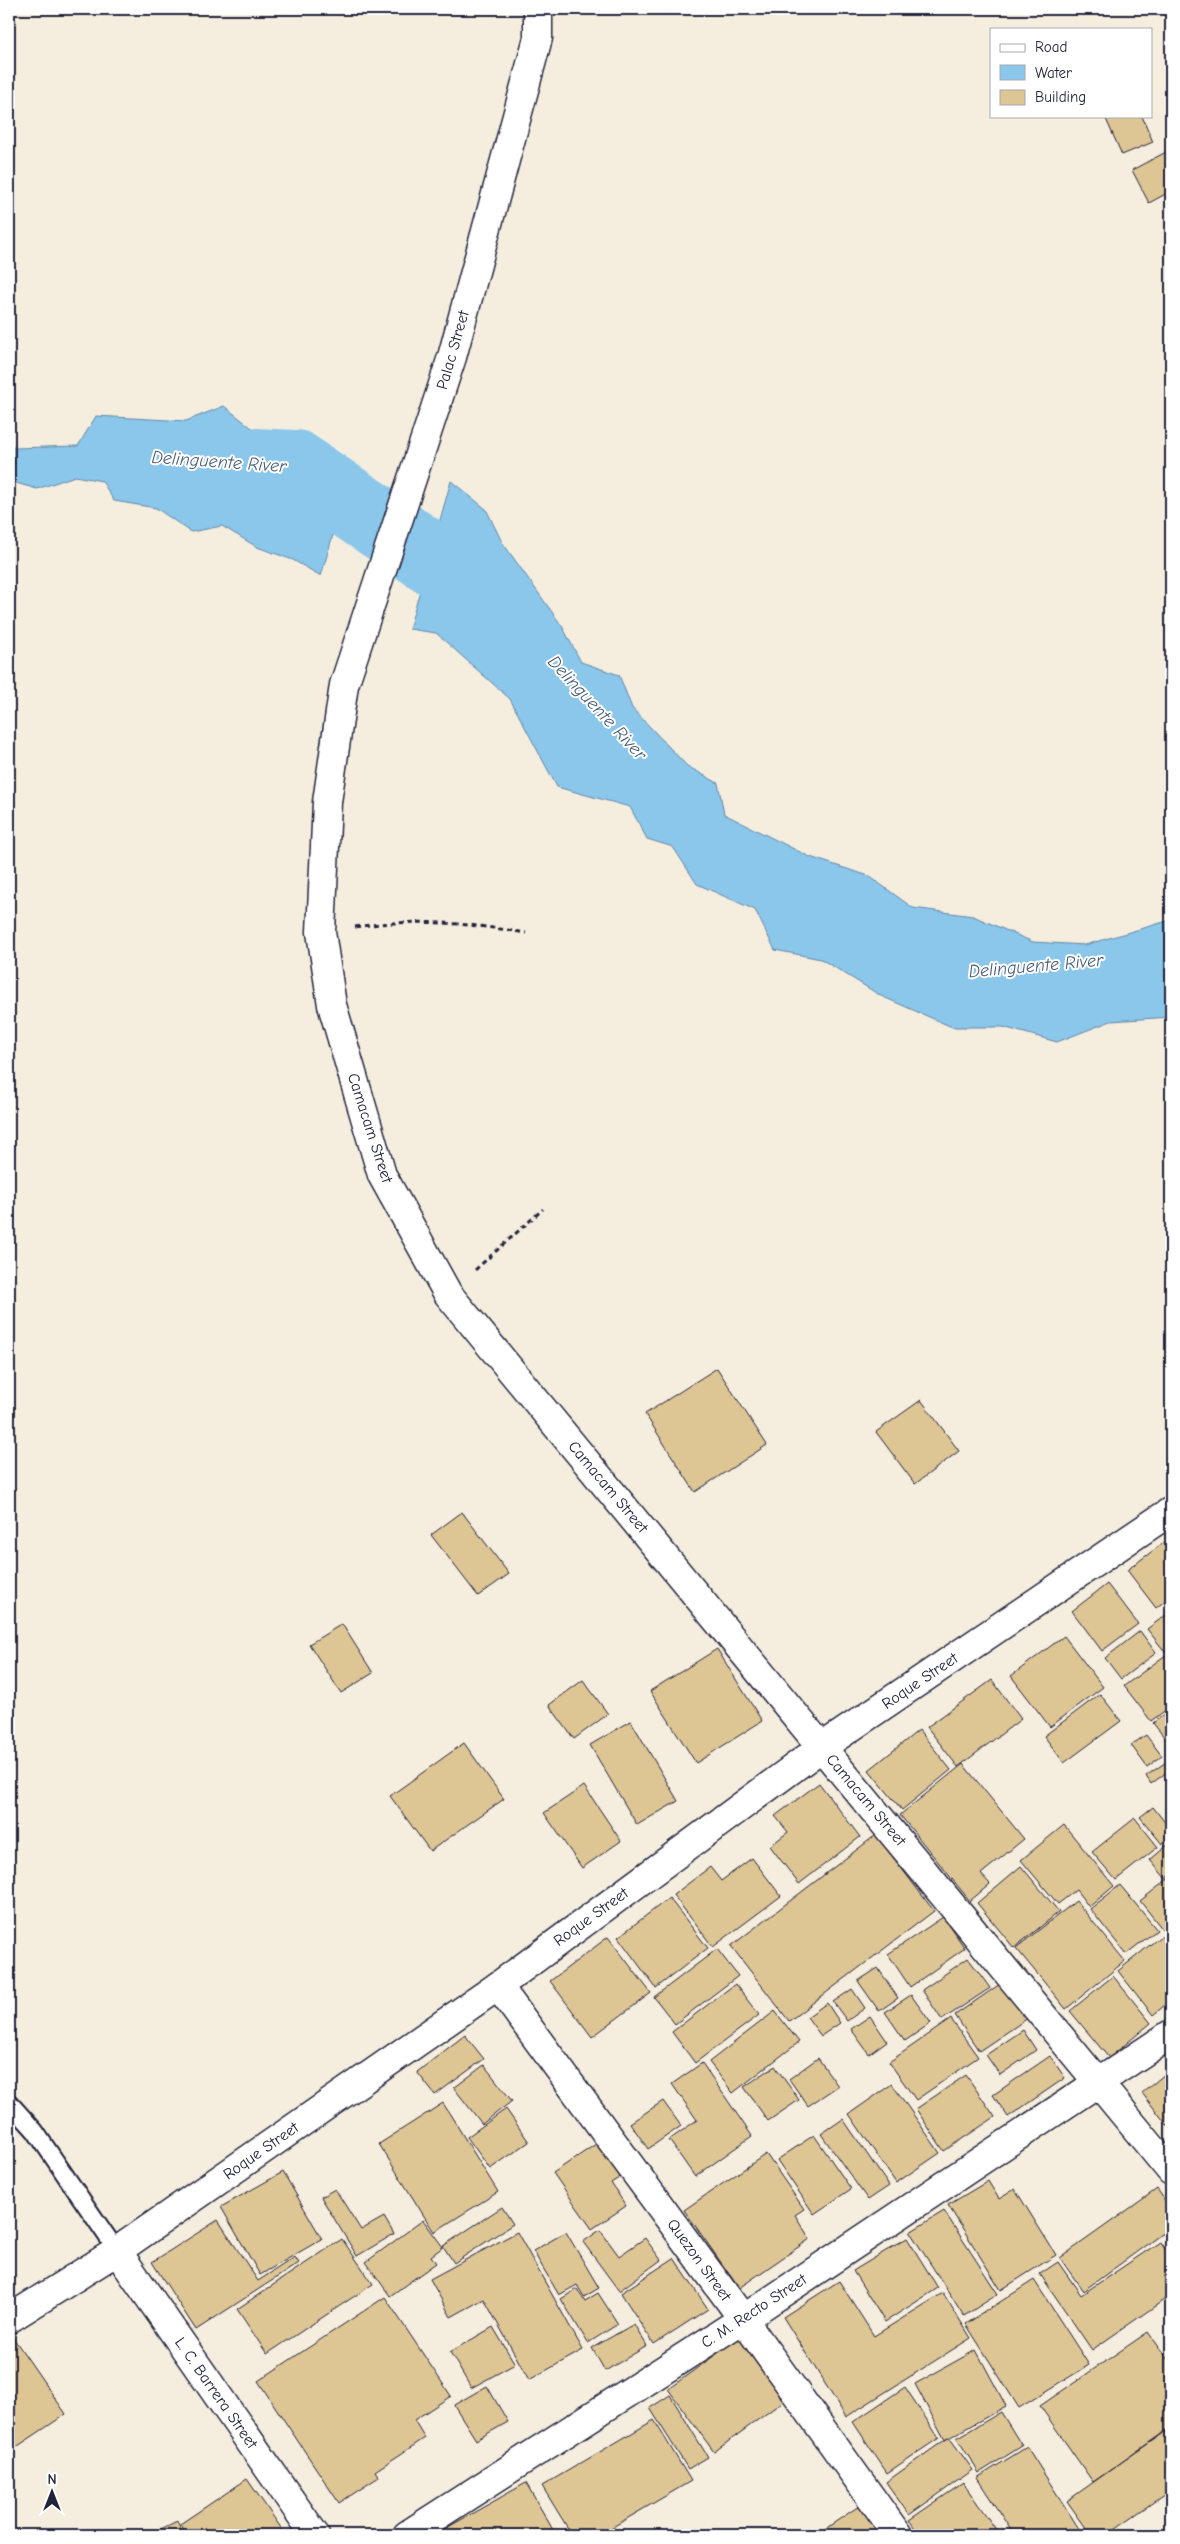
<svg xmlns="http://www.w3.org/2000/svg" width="1180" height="2544" viewBox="0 0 1180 2544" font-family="'Comic Neue',sans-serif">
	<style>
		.water { fill: #8bc7eb; stroke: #6185a5 }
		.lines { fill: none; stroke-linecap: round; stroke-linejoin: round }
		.river { stroke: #8bc7eb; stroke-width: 72 }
		.building { fill: #dec594; stroke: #22223b }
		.lane-casing { stroke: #22223b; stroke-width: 20 }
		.street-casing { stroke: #22223b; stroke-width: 31 }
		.secondary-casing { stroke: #22223b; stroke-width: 31 }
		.path { stroke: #22223b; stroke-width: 3; stroke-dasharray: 5 4; stroke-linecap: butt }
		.lane { stroke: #fff; stroke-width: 16 }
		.street { stroke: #fff; stroke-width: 28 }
		.secondary { stroke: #fff; stroke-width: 28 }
		.labels { text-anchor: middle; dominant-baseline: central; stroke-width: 4; stroke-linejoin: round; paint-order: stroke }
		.street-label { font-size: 16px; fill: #22223b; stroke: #fff }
		.water-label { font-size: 18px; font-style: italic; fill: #475c79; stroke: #fff }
	</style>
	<rect width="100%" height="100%" fill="#f5eedf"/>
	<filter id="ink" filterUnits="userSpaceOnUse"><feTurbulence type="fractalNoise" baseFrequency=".02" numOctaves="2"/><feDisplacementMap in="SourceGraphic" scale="10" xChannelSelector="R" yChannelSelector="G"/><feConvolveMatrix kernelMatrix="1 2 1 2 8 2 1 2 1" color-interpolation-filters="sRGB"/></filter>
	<g filter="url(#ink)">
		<path class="water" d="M224,406L252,428L285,434L325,457L353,466L321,576L293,560L257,547L222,526L191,532L156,508L114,501L102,481L75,476L37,489L9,481V441L15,448L78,446L96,416L186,421Z
			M451,481L486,509L502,542L562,626L581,662L619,675L632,708L687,766L718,783L724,814L810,857L869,876L913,908L973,916L1033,942L1085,945L1171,920V1017L1111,1021L1057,1042L1003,1027H952L881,996L821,959L775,950L755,910L697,884L673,847L647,839L630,807L557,787L510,699L436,633L409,629Z"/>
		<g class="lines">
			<path class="river" d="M254,464L295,466L498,603L510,616"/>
		</g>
		<path class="building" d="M1112,116H1142L1153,142L1122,155L1106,119Z
			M1166,152L1171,161V191L1149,203L1132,170Z
			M717,1368L767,1445L695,1492L645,1414Z
			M921,1400L959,1451L915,1484L876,1432Z
			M462,1512L509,1574L478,1596L431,1535Z
			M1166,1541L1171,1547V1596L1156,1608L1127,1570Z
			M1107,1584L1138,1624L1102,1651L1072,1611Z
			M1166,1615L1171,1623V1648L1166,1653L1147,1629Z
			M342,1624L373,1673L341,1693L309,1644Z
			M1140,1631L1156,1653L1121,1679L1105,1658Z
			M1064,1636L1103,1687L1050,1727L1011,1676Z
			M717,1649L762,1721L696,1763L650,1691Z
			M1171,1651V1706L1151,1721L1124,1686Z
			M583,1680L608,1714L574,1739L549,1705Z
			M992,1680L1021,1719L958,1767L927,1727Z
			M1100,1694L1121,1721L1064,1763L1044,1736Z
			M1171,1709V1746L1153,1723Z
			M631,1721L678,1801L637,1825L590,1745Z
			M919,1730L951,1770L902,1810L869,1770Z
			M1146,1735L1162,1756L1147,1767L1131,1745Z
			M464,1743L504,1799L430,1851L390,1796Z
			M1169,1760L1171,1769L1151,1784L1146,1776Z
			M963,1764L1024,1839L981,1874L990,1884L970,1901L900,1815Z
			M819,1783L860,1837L799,1884L770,1846L788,1832L775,1816Z
			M584,1786L621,1841L582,1868L544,1813Z
			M1153,1807L1171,1830V1837L1162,1844L1140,1817Z
			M1135,1818L1158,1847L1116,1880L1092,1852Z
			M1064,1825L1114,1886L1089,1907L1076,1890L1058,1904L1021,1860Z
			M876,1835L934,1911L789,2021L731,1946Z
			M1171,1842V1875L1166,1879L1150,1860Z
			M752,1858L781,1896L713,1947L673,1895L710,1867L721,1881Z
			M1021,1866L1059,1912L1014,1948L977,1903Z
			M1168,1879L1171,1884V1940L1140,1901Z
			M1120,1885L1157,1930L1126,1954L1090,1909Z
			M669,1898L708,1948L656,1988L618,1937Z
			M1076,1901L1125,1961L1066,2009L1016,1948Z
			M943,1917L965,1948L910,1987L888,1954Z
			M1161,1936L1171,1949V2000L1153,2015L1118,1971Z
			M608,1937L651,1993L592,2037L550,1981Z
			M717,1949L738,1976L675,2024L654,1997Z
			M968,1958L990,1988L942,2020L922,1990Z
			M878,1968L898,1998L879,2011L858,1981Z
			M1113,1976L1151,2023L1109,2058L1070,2011Z
			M1003,1982L1028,2018L979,2051L955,2015Z
			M735,1984L759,2015L695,2063L672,2032Z
			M852,1989L865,2008L847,2021L833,2002Z
			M911,1995L931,2023L905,2041L885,2012Z
			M827,2003L840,2023L821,2036L807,2017Z
			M775,2011L799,2042L733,2093L709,2062Z
			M870,2016L887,2041L869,2054L851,2029Z
			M951,2019L978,2057L916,2100L889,2062Z
			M1023,2030L1036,2050L1000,2075L986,2055Z
			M465,2035L484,2059L435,2095L417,2072Z
			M1050,2056L1065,2078L1008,2117L993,2095Z
			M818,2058L838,2086L808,2106L789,2079Z
			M702,2063L752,2136L695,2177L669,2140L697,2120L672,2084Z
			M484,2065L512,2101L482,2124L454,2088Z
			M775,2066L799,2100L768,2121L744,2087Z
			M1171,2069V2130L1142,2093Z
			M966,2075L995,2117L944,2151L916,2109Z
			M892,2084L940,2153L896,2183L849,2114Z
			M663,2101L681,2126L648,2149L630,2123Z
			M443,2103L498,2192L434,2232L379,2144Z
			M506,2109L529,2142L490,2169L467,2137Z
			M843,2119L889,2186L868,2200L821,2134Z
			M814,2135L851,2189L814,2214L777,2160Z
			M602,2140L625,2174L611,2183L626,2206L592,2229L553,2173Z
			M766,2154L804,2209L795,2215L810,2239L739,2288L684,2210Z
			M283,2172L322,2239L260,2275L221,2207Z
			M988,2181L999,2199L1015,2189L1056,2255L1001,2290L948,2205Z
			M335,2189L361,2230L384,2217L394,2234L357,2256L321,2197Z
			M1157,2189L1171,2209V2227L1083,2291L1060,2258Z
			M502,2207L513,2224L454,2263L443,2246Z
			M944,2211L998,2294L964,2316L910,2232Z
			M218,2220L258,2281L295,2257L299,2263L196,2330L152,2262Z
			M423,2220L443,2247L431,2256L436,2263L390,2296L366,2262Z
			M600,2230L619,2256L645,2238L661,2260L619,2291L583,2242Z
			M517,2232L583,2350L529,2380L484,2299L451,2317L430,2279Z
			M566,2232L599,2288L584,2297L577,2285L559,2295L533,2251Z
			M907,2238L938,2288L885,2322L853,2271Z
			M342,2239L373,2284L267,2354L237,2309Z
			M1160,2242L1171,2258V2295L1092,2350L1040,2274L1058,2262L1081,2295Z
			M674,2258L708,2309L654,2344L621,2293Z
			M1034,2280L1089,2365L1019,2408L966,2324Z
			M839,2281L874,2336L943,2293L971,2338L846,2417L783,2317Z
			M577,2289L585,2301L598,2293L618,2324L588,2343L561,2299Z
			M385,2297L451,2396L414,2420L425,2438L375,2471L379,2477L339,2503L258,2381Z
			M634,2324L647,2346L605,2371L592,2348Z
			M493,2327L515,2364L471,2388L450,2352Z
			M1148,2332L1171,2364V2428L1093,2482L1040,2406Z
			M743,2335L789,2397L714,2452L668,2389Z
			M12,2336L66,2414L9,2452V2338Z
			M976,2350L1006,2406L945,2440L915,2384Z
			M487,2386L508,2422L476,2440L454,2405Z
			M905,2387L939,2438L887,2473L853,2422Z
			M670,2395L708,2457L688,2469L650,2408Z
			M1001,2412L1022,2446L979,2473L957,2438Z
			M654,2420L691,2481L599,2535H572L542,2486Z
			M1171,2427V2490L1106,2535H1091L1067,2501Z
			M949,2437L973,2470L909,2515L886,2482Z
			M1027,2447L1083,2535H1014L977,2478Z
			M247,2479L286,2535H188L180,2524Z
			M526,2483L556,2535H437L436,2534Z
			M963,2483L1000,2535H920L909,2520Z
			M865,2502L887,2535H816Z
			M177,2521L184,2535H149Z"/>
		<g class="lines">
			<defs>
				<path id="lane" d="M9,2102L35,2131L117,2251"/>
				<path id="street" d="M498,1986L743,2319L898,2535
					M407,2535L743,2319L1171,2034"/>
				<path id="secondary" d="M538,9V38L452,357L344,685L327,802L321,932L332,1005L382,1175L448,1294L1171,2171
					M117,2251L315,2535
					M9,2319L117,2251L498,1986L822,1747L1171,1511"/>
			</defs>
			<use href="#lane" class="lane-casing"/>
			<use href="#street" class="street-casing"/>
			<use href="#secondary" class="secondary-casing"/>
			<path class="path" d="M355,927C415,918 466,923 526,933
				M475,1270L543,1209"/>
			<use href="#lane" class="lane"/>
			<use href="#street" class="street"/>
			<use href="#secondary" class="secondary"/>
		</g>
	</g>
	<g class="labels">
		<g class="street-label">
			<text transform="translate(453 350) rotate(-74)">Palac Street</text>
			<text transform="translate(370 1128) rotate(72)">Camacam Street</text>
			<text transform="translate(608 1487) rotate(50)">Camacam Street</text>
			<text transform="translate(920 1681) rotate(-34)">Roque Street</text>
			<text transform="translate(866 1800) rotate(50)">Camacam Street</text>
			<text transform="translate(591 1917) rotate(-36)">Roque Street</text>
			<text transform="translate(261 2151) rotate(-35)">Roque Street</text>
			<text transform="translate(699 2260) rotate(54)">Quezon Street</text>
			<text transform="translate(754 2311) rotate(-33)">C. M. Recto Street</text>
			<text transform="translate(216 2393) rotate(55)">L. C. Barrera Street</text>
		</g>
		<g class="water-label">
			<text transform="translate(219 462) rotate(4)">Delinguente River</text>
			<text transform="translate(597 708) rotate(47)">Delinguente River</text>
			<text transform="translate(1036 966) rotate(-5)">Delinguente River</text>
		</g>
	</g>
	<rect width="1180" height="2544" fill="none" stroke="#fff" stroke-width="30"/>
	<rect x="15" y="15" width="1150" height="2514" fill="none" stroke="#22223b" stroke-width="2" filter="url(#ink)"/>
	<rect x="990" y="28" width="162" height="90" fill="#ffffff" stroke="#a7a7b1"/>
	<rect x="1000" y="44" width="25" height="8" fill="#ffffff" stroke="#a7a7b1"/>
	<text x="1035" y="52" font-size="15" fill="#22223b">Road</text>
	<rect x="1000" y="65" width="25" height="15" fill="#8bc7eb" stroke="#a7a7b1"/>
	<text x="1035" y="78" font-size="15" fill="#22223b">Water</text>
	<rect x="1000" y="90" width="25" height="15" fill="#dec594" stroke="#a7a7b1"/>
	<text x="1035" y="102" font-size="15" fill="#22223b">Building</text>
	<g transform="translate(52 2492)" stroke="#ffffff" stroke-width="4" paint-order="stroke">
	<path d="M0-4L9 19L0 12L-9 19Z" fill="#22223b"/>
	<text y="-8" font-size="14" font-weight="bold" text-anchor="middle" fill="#22223b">N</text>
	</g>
</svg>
